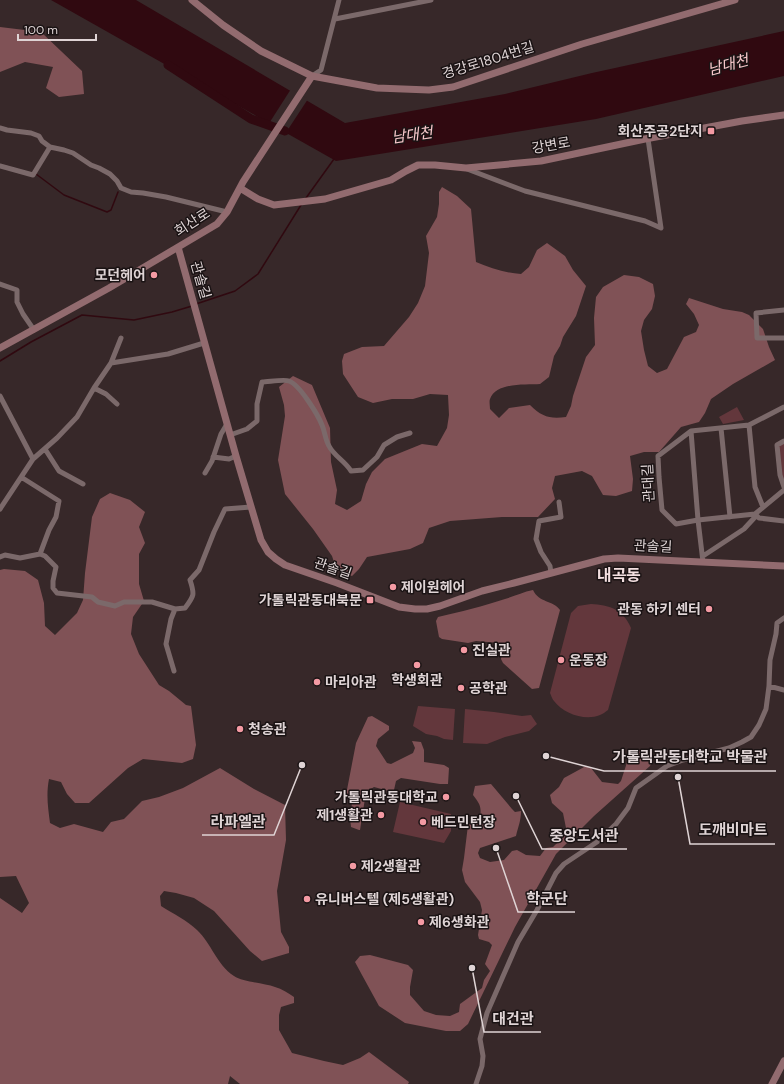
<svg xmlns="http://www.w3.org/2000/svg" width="784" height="1084" viewBox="0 0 784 1084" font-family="'DM Sans','Noto Sans KR',sans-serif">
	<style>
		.green { fill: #63373c }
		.forest { fill: #805256 }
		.water { fill: #300910 }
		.pier { fill: #372829 }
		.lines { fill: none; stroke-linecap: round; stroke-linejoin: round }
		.stream { stroke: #300910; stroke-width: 1.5 }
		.river { stroke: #300910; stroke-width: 9 }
		.street { stroke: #7b696a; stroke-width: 5 }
		.secondary { stroke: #926b6f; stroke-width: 7 }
		.poi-dot { fill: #f49aa3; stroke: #1a1314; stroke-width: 1.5 }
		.labels { text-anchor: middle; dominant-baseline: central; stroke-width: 3; stroke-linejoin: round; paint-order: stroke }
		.street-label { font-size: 14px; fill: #dfd4d5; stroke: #1a1314 }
		.poi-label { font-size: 14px; font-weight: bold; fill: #dfd4d5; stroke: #1a1314; text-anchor: start }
		.water-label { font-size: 15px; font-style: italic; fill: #f8c8cb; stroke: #1a1314 }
		.quarter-label { font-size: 16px; font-weight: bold; fill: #f3dfe0; stroke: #1a1314 }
		.leader { fill: none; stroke: #dfd4d5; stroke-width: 1.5 }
		.callout-dot { fill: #dfd4d5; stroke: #1a1314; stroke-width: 1.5 }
		.callout-label { font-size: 15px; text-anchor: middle; font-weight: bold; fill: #dfd4d5; stroke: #1a1314; stroke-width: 3; stroke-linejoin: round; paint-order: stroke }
	</style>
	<rect width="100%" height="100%" fill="#372829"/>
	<path class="green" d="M737,407L744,420L723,424L719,417Z
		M784,441V487L777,445Z
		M591,604C609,605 623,609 631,628L608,710C605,712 603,714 600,715C585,721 564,714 554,701C552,699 551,695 550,693L571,613L578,606Z
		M418,706L455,709L453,740L444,739L437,736L426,734L413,726Z
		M465,709L494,712L522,716L531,715L537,724L529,731L505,737L487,744L463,743Z
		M400,802L451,814V831L444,843L393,832Z"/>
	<path class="forest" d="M0,27L41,32L82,71L84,94L59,97L46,88L53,67L25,62L0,72Z
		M442,187L457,196L471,209L476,262C490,268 505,273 521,274L529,267L537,250L547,243L565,256L573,270L586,286L576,316L563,337L560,346L554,356L549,377L540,384C526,385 496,382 490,399C489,401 490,406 490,409L499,418L509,408L530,405C542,417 550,419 566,417L571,406L573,396L586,357L595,345L594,318L596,297L603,287L624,275L639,277L653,284L655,296L652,309L644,320L641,331L644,350L648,366L657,373L667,369L684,337L696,332L699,325L694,314L686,304L689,298L723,309L742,312L749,315L763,329L769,347L775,360L733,384L711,399L705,413L699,422L681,427L659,452H644L630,456L633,479L632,491L616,496L603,495L592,476L582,471L555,476L552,488L555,499L538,517H502L450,521L429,528L423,543L410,549L367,557L359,569L352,576L337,571L332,556L313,529L285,494L278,460L285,416L284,405L279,387L293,376L312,385L330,428L331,462L337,490L335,504L347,510L361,501L366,484L372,472L385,459L422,444L437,446L447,428L449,415L448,395L430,394L413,399H392L373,403L358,397L343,374L342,361L344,354L362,347L384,346L409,317L418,303L425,286L429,253L426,236L437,217L439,204V192Z
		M110,493L130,500L145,512L139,527L145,543L139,554V584L144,601L133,617L131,634L139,654L159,685L169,691L186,705L191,706L196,745L193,759L182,763L143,759L128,768L89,803H75L67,794L61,782L49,779C46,795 48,807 50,823L60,828L74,824L103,832L111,822L124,819L142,801L159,797L183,788L220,768L254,789L285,805L286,840L277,891L281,932L289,947V953L262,961L250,951L214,911L194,898L176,893L164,891L160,896L161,906C172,913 188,921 197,930C212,944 216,964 234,976C243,982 264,983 275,987C282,989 288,993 294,997V1003L281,1007L279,1015V1030L292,1053L324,1061L343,1065L360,1058L369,1052L409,1082L408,1084H240L230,1076L228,1084H0V898L22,913L29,903L16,876L0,877V570L4,569L25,571L38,580L44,603L45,626L55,635L77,613L83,600L85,573L92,517L100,499Z
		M533,590C539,603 553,600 560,610L539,688L532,689L503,663L501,659L503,646L500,643L476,641L468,643L442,639L439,637L436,621L438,617C460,612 484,606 505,599C515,596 523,592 533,590Z
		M372,716L389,726V730L378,739L376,746L387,763L391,764L413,753L415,748L412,741L421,742L424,750V762L444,765L449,768L448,784H440L401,778L396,781L394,790L389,791L374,787L366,792L360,830H359L351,827C351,823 349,818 350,814C352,804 354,804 346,795L356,743L368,717Z
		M631,750L645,751L653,759L650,766L594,816L556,854L515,927L468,1024L460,1031H446L405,1023L379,1006L362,975L355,962L360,956L370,955L408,965L413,970L410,987V995L424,1011L436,1015L450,1016L459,1012L460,1004L482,988L484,980L490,971L485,964L492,945L489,942L479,939L478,935L482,910L480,902L465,882L462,870L464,858L468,825L480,817C482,806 479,803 473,795L475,786L491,784L512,809L515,812L521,811C521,821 518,827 516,836L480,848L478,853L480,858L490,862L504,860L512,851L517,850L526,855L540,856L546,848L553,847L567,833L563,813L552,803L550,795L559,787L564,778L586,766L591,768L602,782L618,784L621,781Z"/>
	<path class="water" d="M51,0H136L345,123L505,94L592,73L784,31V76L596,119L336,161Z"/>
	<path class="pier" d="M291,89L308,99L285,134L268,125Z"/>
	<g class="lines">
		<path class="stream" d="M36,174L64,195L107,212L111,210L118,192
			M306,198L334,159
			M196,304L235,291L258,274L301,205
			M0,361L31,342L82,315L134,320L172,312L192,306"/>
		<path class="river" d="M168,65L251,119L285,131"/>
		<path class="street" d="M335,19L431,0
			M312,76L321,70L339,0
			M0,128L7,130L31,133L39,136L42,141L50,147
			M0,166L33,175L50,147L64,150L73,153L91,165L99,168L110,174L117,181L121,188L131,192L143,193L166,197L227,212
			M467,169L525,191L645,221L661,228L648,139
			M0,284L17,290V302L23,314L34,330
			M784,310L756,313L757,338H784
			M111,363L121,338
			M94,388L106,394L117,404
			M0,396L33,459
			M784,407L749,425L691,431L658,456L659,477L662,510L676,524L698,520L755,514L784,490
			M749,425L755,487L763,507
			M721,428L730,517
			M691,431L698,520L703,562
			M230,435L247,429L257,421V404L262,382C268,382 284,379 289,381C300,385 318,415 322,425C325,432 325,439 329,446C334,456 345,461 351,471L363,470L377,457L384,445L397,437L410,433
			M784,441L777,445L780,475L784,487
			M45,449L59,471L83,484
			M213,457L229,459L236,456
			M205,473L212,461L221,434L227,424
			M21,477L59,501L56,517L49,530L40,554L45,556L56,567L53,581V588L57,593L92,597L98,602L115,606L124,602H152L175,609
			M0,509L33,459L57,438L77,417L94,388L111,363L168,354L204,343
			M755,514L759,518L784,521
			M703,556L744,529L756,516
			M0,557L5,555L20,558L40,554
			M551,573L550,566L541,552L536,539L539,521L561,517L559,502
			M174,671L166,644L171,619L175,609L185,608C194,596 195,595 190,580L199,570L214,532L225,509L251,507
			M769,686L784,690
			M476,1084L482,1066L483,1056L480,1039L487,1013L518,942L537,910L556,873L564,864L597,842L616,824L628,808L636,788L667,766L683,760L729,748L742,742L751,737L759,725L766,709L769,686L770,660L776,634L777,623L784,618"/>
		<path class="secondary" d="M192,0L223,25L261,51L312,76L377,88L429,90L453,87L582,44L735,0
			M240,188L258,199L274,205L325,199L391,180L406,171L418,165H435L466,168L541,161L645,139L742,121L784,115
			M178,247L236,456L261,540L268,552L276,559L285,565L337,583L399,607L415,609H427L440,606L482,591L514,583L604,559L618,558L784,566
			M0,348L109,288L217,224L227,212L243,182L312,76
			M772,1084L784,1061"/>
	</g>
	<g class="poi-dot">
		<rect x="707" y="127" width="8" height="8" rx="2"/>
		<circle cx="154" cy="275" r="4"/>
		<circle cx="393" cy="587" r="4"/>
		<rect x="366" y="596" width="8" height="8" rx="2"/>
		<circle cx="709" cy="609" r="4"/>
		<circle cx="464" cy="650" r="4"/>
		<circle cx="561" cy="660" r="4"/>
		<circle cx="417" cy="665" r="4"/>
		<circle cx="317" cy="682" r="4"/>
		<circle cx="461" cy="688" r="4"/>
		<circle cx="240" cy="729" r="4"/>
		<circle cx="446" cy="797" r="4"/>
		<circle cx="381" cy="815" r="4"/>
		<circle cx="423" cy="822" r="4"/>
		<circle cx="353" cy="866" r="4"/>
		<circle cx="307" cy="899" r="4"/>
		<circle cx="421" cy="922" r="4"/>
	</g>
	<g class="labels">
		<g class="street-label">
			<text transform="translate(488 60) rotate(-17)">경강로1804번길</text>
			<text transform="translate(551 145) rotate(-10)">강변로</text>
			<text transform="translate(192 222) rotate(-33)">회산로</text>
			<text transform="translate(201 280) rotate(74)">관솔길</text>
			<text transform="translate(648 483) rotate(-93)">관대길</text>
			<text transform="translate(653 546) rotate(3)">관솔길</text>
			<text transform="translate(333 568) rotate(19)">관솔길</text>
		</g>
		<g class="poi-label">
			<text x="703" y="131" text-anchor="end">회산주공2단지</text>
			<text x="146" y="275" text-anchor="end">모던헤어</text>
			<text x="401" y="587">제이원헤어</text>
			<text x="362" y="600" text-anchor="end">가톨릭관동대북문</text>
			<text x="701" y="609" text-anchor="end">관동 하키 센터</text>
			<text x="472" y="650">진실관</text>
			<text x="569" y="660">운동장</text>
			<text x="417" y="680" text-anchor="middle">학생회관</text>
			<text x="325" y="682">마리아관</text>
			<text x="469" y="688">공학관</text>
			<text x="248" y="729">청송관</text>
			<text x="438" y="797" text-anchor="end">가톨릭관동대학교</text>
			<text x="373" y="815" text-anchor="end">제1생활관</text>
			<text x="431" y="822">베드민턴장</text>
			<text x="361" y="866">제2생활관</text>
			<text x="315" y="899">유니버스텔 (제5생활관)</text>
			<text x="429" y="922">제6생화관</text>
		</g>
		<g class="water-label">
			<text transform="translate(728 65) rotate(-15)">남대천</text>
			<text transform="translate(412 135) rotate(-8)">남대천</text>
		</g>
		<g class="quarter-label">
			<text x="619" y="575">내곡동</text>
		</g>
	</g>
	<path class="leader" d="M546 756L604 771H776M302 765L274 835H202M678 777L690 844H775M516 796L542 849H627M496 848L518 912H575M472 968L484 1032H541"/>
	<g class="callout-dot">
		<circle cx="546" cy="756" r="4"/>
		<circle cx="302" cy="765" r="4"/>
		<circle cx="678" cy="777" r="4"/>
		<circle cx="516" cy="796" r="4"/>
		<circle cx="496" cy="848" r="4"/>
		<circle cx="472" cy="968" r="4"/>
	</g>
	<g class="callout-label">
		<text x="690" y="762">가톨릭관동대학교 박물관</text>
		<text x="238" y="827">라파엘관</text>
		<text x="733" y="835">도깨비마트</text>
		<text x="584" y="841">중앙도서관</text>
		<text x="547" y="904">학군단</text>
		<text x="513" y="1024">대건관</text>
	</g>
	<path d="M18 34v6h78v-6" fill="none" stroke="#dfd4d5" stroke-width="2"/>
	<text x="24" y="34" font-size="12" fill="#dfd4d5" stroke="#1a1314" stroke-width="3" paint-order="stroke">100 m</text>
</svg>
